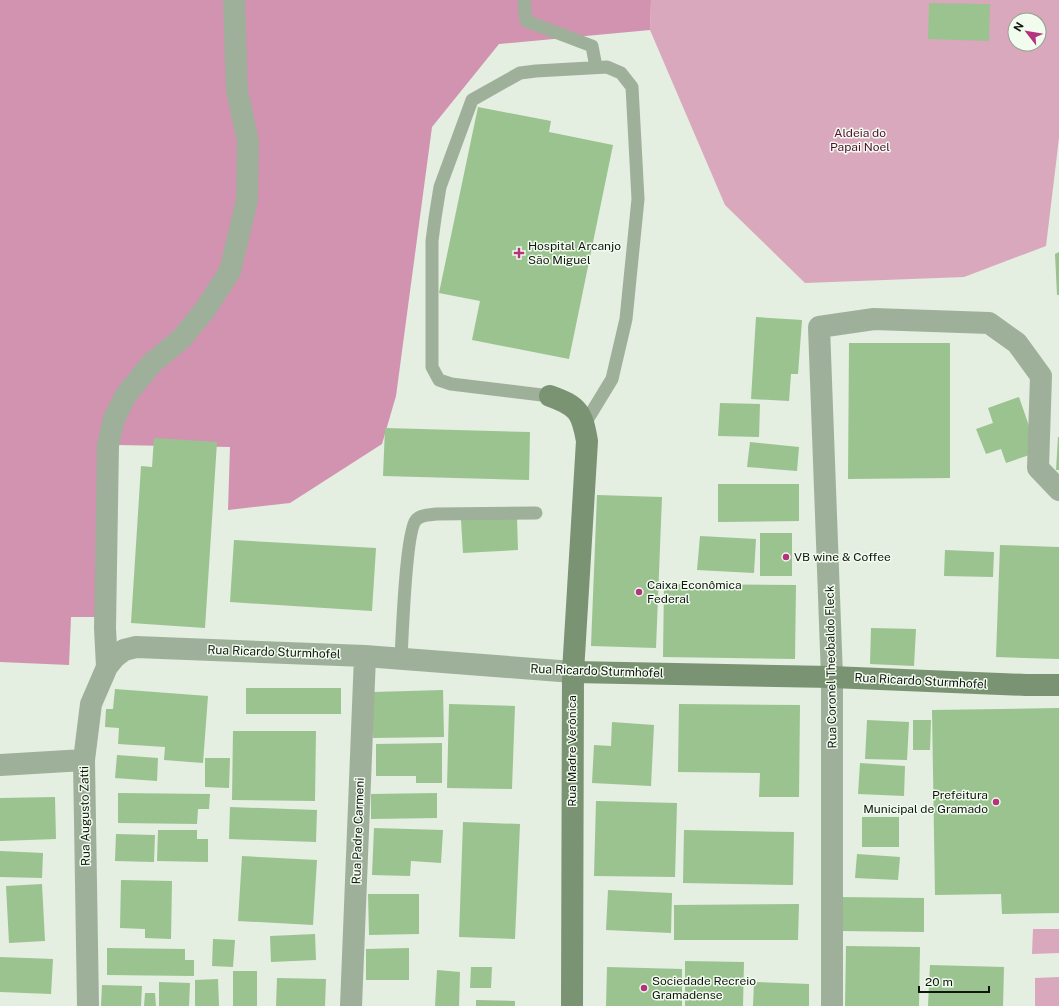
<svg xmlns="http://www.w3.org/2000/svg" width="1059" height="1006" viewBox="0 0 1059 1006" font-family="'Public Sans',sans-serif">
	<style>
		.green { fill: #d9a8bd; fill-rule: evenodd }
		.forest { fill: #d193af }
		.building { fill: #9bc390 }
		.lines { fill: none; stroke-linecap: round; stroke-linejoin: round }
		.lane { stroke: #9fb09a; stroke-width: 13 }
		.street { stroke: #9fb09a; stroke-width: 22 }
		.secondary { stroke: #7a9372; stroke-width: 22 }
		.poi-dot { fill: #b5327c; stroke: #f1fcee; stroke-width: 1.5 }
		.labels { text-anchor: middle; dominant-baseline: central; stroke-width: 3; stroke-linejoin: round; paint-order: stroke }
		.park-label { font-size: 12px; fill: #560c37; stroke: #f1fcee }
		.poi-label { font-size: 12px; fill: #111510; stroke: #f1fcee; text-anchor: start }
		.street-label { font-size: 12px; fill: #111510; stroke: #f1fcee }
	</style>
	<rect width="100%" height="100%" fill="#e4eee1"/>
	<path class="green" d="M651,0H1059V138L1046,246L964,277L805,283L725,205L650,30ZM1015,20H1039V44H1015Z
		M1033,929H1059V953L1032,954Z
		M1059,977V1006H1035V978Z"/>
	<path class="forest" d="M0,0H651L650,30L499,44L432,127L396,396L382,444L290,503L228,510L230,447L116,445L100,617H71L69,665L0,662Z"/>
	<path class="building" d="M929,3L990,4L989,41L928,39Z
		M478,107L551,121L549,132L613,145L569,359L472,340L480,301L439,293Z
		M1059,252V295H1057L1055,254Z
		M756,317L802,320L798,374H791L789,401L751,399Z
		M849,343H950V478L848,479Z
		M1019,397L1038,452L1006,463L1001,449L986,454L976,429L993,423L988,408Z
		M720,403L760,404L759,437L718,436Z
		M385,428L530,432L529,480L383,476Z
		M1058,437H1059V470H1056Z
		M154,438L217,442L205,628L131,623L141,466L152,467Z
		M750,442L799,447L797,471L747,467Z
		M718,484H799V521L718,522Z
		M597,495L662,497L656,648L591,646Z
		M517,518L518,550L463,553L461,520Z
		M760,533H792V576H760Z
		M700,536L756,539L754,573L697,570Z
		M234,540L376,548L372,611L230,602Z
		M1000,545L1059,547V659L996,657Z
		M945,550L994,552L993,577L944,576Z
		M664,584L796,585L795,659L663,657Z
		M871,628L916,629L914,666L870,664Z
		M246,688H341V714H246Z
		M115,689L208,696L203,763L164,760L165,747L118,744L119,728L105,727L106,709H113Z
		M443,690L444,737L373,738V692Z
		M449,704L515,706L512,789L447,788Z
		M679,704L800,705L799,797H759L760,773L678,772Z
		M1059,708V913L1002,914L1001,894L935,895L932,710Z
		M867,720L909,722L907,760L865,759Z
		M913,720H931L930,750H913Z
		M612,722L654,725L651,786L592,783L594,745L611,746Z
		M233,731H316L315,801L232,800Z
		M442,743V783H416V776H376V744Z
		M117,755L158,758L157,781L115,778Z
		M205,758H230L229,788L205,787Z
		M860,763L905,766L904,796L858,794Z
		M118,793L210,794L209,809H198L197,824L118,823Z
		M437,793V818L371,819V794Z
		M55,797L56,839L0,841V798Z
		M596,801L677,803L675,877L594,876Z
		M230,807L317,810L316,842L229,839Z
		M862,817H899V847H862Z
		M463,822L520,824L515,939L459,937Z
		M374,828L443,830L441,863L411,861L410,876L372,875Z
		M158,830H197V839H208V862L157,861Z
		M684,830L794,832L793,885L683,883Z
		M116,834L155,835L154,862L115,861Z
		M0,851L43,853L42,878L0,877Z
		M857,854L900,857L898,880L855,878Z
		M242,856L317,860L313,925L238,921Z
		M121,880L172,881L171,939L145,938V929L120,928Z
		M42,884L45,941L9,943L6,886Z
		M608,890L672,893L671,933L606,930Z
		M368,894H419V934L369,935Z
		M841,897L924,898V932L841,931Z
		M799,904L798,940H674V905Z
		M315,934L316,960L271,962L270,936Z
		M213,939L235,940L233,967L212,966Z
		M846,946L920,947L919,1006H845Z
		M107,948L185,949V960H194V976L107,975Z
		M409,948V980H366V949Z
		M0,957L53,959L51,994L0,992Z
		M685,961L744,962L743,1006H685Z
		M930,965L1004,967L1003,1006H928Z
		M471,967H492L491,988H470Z
		M607,967L682,969V1006H606Z
		M437,970L460,972L459,1006H435Z
		M233,971H257V1006H233Z
		M277,978L326,979L325,1006H276Z
		M218,979L219,1006H195V980Z
		M159,982L190,983L189,1006H159Z
		M754,982L809,984V1006H753Z
		M102,985L142,986L141,1006H101Z
		M145,993H155L156,1006H144Z
		M476,1000L515,1001V1006H476Z"/>
	<g class="lines">
		<path class="lane" d="M524,0L526,21L592,46L596,67
			M550,396L451,384L439,380L432,367V241L435,218L440,187L472,100L520,73L536,71L607,67L621,73L632,87L638,199L626,319L612,379L584,425
			M401,659C402,638 406,531 416,520C420,515 429,515 436,514L536,513"/>
		<path class="street" d="M107,667L105,628L108,445L114,419L126,395L151,364L181,339L205,310L230,271L247,200L248,141L237,91L234,0
			M0,765L84,760
			M88,1006L84,760L91,704L107,667L115,657L124,650L136,647L365,656L573,672
			M351,1006L365,656
			M832,1006V677L819,327L874,319L989,323L1017,343L1041,376L1038,468L1059,490"/>
		<path class="secondary" d="M550,396C578,406 582,412 587,441L573,672L572,1006
			M573,672L832,677L1026,685H1059"/>
	</g>
	<g class="poi-dot">
		<path d="M517 247h4v4h4v4h-4v4h-4v-4h-4v-4h4z"/>
		<circle cx="786" cy="557" r="4"/>
		<circle cx="639" cy="592" r="4"/>
		<circle cx="996" cy="802" r="4"/>
		<circle cx="644" cy="988" r="4"/>
	</g>
	<g class="labels">
		<g class="park-label">
			<text x="860" y="133">Aldeia do<tspan x="860" dy="14">Papai Noel</tspan></text>
		</g>
		<g class="poi-label">
			<text x="528" y="246">Hospital Arcanjo<tspan x="528" dy="14">São Miguel</tspan></text>
			<text x="794" y="557">VB wine &amp; Coffee</text>
			<text x="647" y="585">Caixa Econômica<tspan x="647" dy="14">Federal</tspan></text>
			<text x="988" y="795" text-anchor="end">Prefeitura<tspan x="988" dy="14">Municipal de Gramado</tspan></text>
			<text x="652" y="981">Sociedade Recreio<tspan x="652" dy="14">Gramadense</tspan></text>
		</g>
		<g class="street-label">
			<text transform="translate(274 652) rotate(2)">Rua Ricardo Sturmhofel</text>
			<text transform="translate(831 667) rotate(-91)">Rua Coronel Theobaldo Fleck</text>
			<text transform="translate(597 671) rotate(2)">Rua Ricardo Sturmhofel</text>
			<text transform="translate(921 681) rotate(3)">Rua Ricardo Sturmhofel</text>
			<text transform="translate(572 751) rotate(-90)">Rua Madre Verônica</text>
			<text transform="translate(85 816) rotate(-91)">Rua Augusto Zatti</text>
			<text transform="translate(358 831) rotate(-88)">Rua Padre Carmeni</text>
		</g>
	</g>
	<g transform="translate(1027 32) rotate(301)"><circle r="19" fill="#f1fcee" stroke="#97a095"/>
	<path d="M0-3L7 15L0 10L-7 15Z" fill="#b5327c"/>
	<text y="-6" font-size="11" font-weight="bold" text-anchor="middle" fill="#111510">N</text>
	</g>
	<path d="M919 986v6h70v-6" fill="none" stroke="#111510" stroke-width="2"/>
	<text x="925" y="986" font-size="12" fill="#111510" stroke="#f1fcee" stroke-width="3" paint-order="stroke">20 m</text>
</svg>
